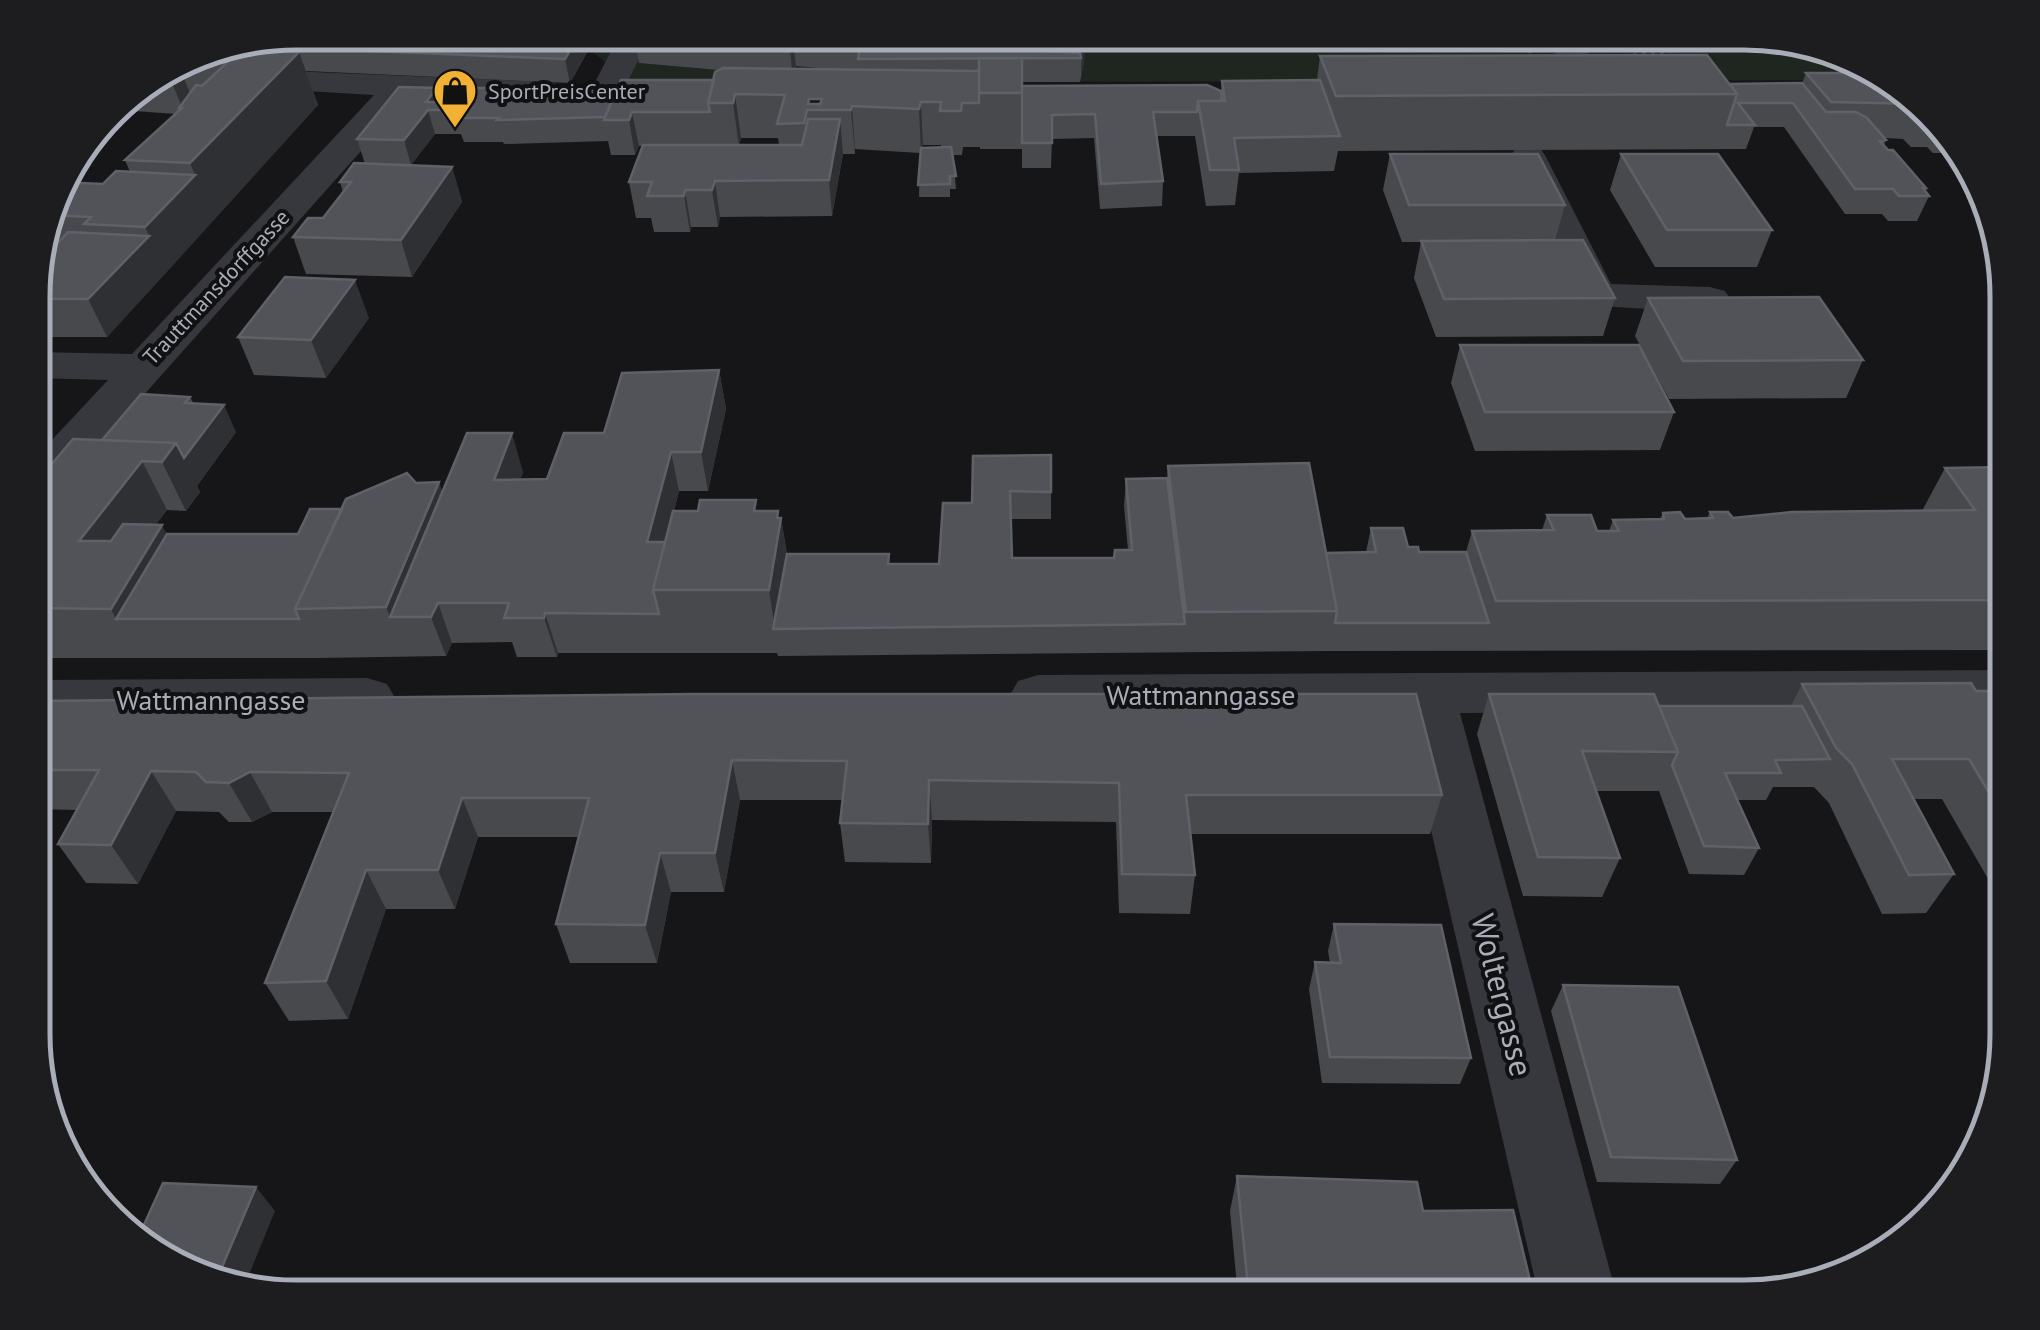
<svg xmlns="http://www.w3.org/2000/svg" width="2040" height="1330" viewBox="0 0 2040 1330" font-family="'PT Sans',sans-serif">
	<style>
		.green { fill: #1e261f }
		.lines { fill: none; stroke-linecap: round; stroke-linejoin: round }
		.path { stroke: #3d3f44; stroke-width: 4; stroke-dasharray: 4 5; stroke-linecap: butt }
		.minor { fill: #37383d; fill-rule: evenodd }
		.wall { fill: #47494d; fill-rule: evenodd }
		.shaded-wall { fill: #2f3033 }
		.building { fill: #525359; stroke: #5f6168; stroke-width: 2.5; fill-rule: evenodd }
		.labels { text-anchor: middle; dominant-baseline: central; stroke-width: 8; stroke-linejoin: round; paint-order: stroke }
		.far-poi-label { font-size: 22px; fill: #a8adb8; stroke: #111113; text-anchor: start }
		.far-street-label { font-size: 22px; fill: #a8adb8; stroke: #111113 }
		.street-label { font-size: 28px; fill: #a8adb8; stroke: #111113 }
		.near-street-label { font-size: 32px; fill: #a8adb8; stroke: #111113 }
		.rim { fill: none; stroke: #a8adb8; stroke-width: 5 }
	</style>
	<rect width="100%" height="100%" fill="#161618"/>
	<path class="green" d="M296,33H1745L1893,80L860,82L626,79L589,49Z"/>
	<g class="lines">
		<path class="path" d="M1331,33C1397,51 1467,33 1532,52
			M1491,33L1504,43
			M1624,56L1709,47L1806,51"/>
		<path class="minor" d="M436,33H622L643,51L618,101L606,104L594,101L589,94L610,53L605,49L452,43L441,40Z
			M1572,33H1605L1584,59L1602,95L1597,102L1585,105L1573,102L1551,58Z
			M174,66L549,82L561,85L566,92L561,99L549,102L410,96L52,498L35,502V458L108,380L35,378V352L132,354L374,95L148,82Z
			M1528,146L1541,149L1546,157L1611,284L1710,287L1725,291L1731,300L1725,309L1710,313L1585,305L1568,286L1510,157L1515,149Z
			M2007,670V710L1460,713L1617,1297H1539L1404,713L1038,715L1018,709L1010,695L1018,681L1038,675Z
			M367,678L387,684L395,698L387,712L367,718L35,720V680Z"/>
	</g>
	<path class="wall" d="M296,32L589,49L570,83L306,71L318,105L107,337H35V262L60,179L64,174L65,177L59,182L103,184L130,172L125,160L176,114L120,110L118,106H116L122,98L196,52Z
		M640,32H1085L1084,62L1080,82H1022V149H980V147H963L962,155H953L956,189H950V197H919L920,153L855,149V154H843L832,216L720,217L718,227H691L690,232H654L651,218H636L629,182L643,146H639L635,155H611L608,141L504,144L503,142H464L461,134H435L411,165L365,164L357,139L437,88L441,102H464L618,86L714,80L719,70L639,63L635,40ZM796,66L829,69H794ZM809,99H822L820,104H808ZM741,138H778L779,145H739ZM923,145H941V147L922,148Z
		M1320,56L1730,84L1802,83L1806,73L1891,77L1952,143L1947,153H1933L1927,147H1911L1903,139L1884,138L1886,140L1884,145L1926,188L1925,191L1929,196L1917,221H1888L1882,214H1845L1784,127H1754L1746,149L1338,151L1334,171L1239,173L1235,205L1206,206L1195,136H1157L1163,181L1162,206L1100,209L1094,138L1052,139L1051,168H1022V86L1221,91L1222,81L1317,80Z
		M1390,154L1565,205L1555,240L1615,298L1603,336L1436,337L1414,278L1421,242H1402L1383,190Z
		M1621,154L1772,230L1757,267H1655L1610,190Z
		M452,167L462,202L412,277L306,274L293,237L323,218L343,192L340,182Z
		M1648,298L1863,360L1846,398L1669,399L1635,336Z
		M369,318L326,378L254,375L238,337Z
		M1460,345L1674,412L1660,450L1475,451L1451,383Z
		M719,370L726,409L708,491H679L674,511H757L781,518L787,554L890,564H939L972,503L1051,455V519H1011L1012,558H1114L1128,550L1124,506L1126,479L1167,478L1168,466L1326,553L1366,552L1371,528L1419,552H1466L1472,531L1542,530L1547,515L1597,531H1609L1613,520L1660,519L1663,513L1685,519L1707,518L1710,512L1733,518L1922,511L1945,468L1991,467L1995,462H2007V650L1329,651L778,656L777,653H558L557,657H517L512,642L452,643L446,656L318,658H35V484L102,440L190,397L194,404L236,432L197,486L200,492L186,511L167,510L156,524L167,534H298L342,509L416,483L443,492L523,472L520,480L547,479L604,433Z
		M1802,684L2007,691V904L2002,903L1942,799H1913L1954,874L1926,913L1882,914L1829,803L1814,787H1773L1766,800H1738L1759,848L1744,875L1689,874L1659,791H1596L1620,858L1602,897L1523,896L1477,734L1489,694L1659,706H1791Z
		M35,701L1442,795L1430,834H1191L1195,875L1190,914L1119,913L1116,822L932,820L931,863L845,862L840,823L842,800H740L724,892H671L657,963H570L556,924L578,837H478L455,909H386L348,1019L289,1021L265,983L333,812H272L252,822H229L219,812L176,811L138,884L86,883L58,844L77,810L35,809Z
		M1334,924L1471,1058L1460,1084L1322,1083L1309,989L1315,962L1330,963L1328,951Z
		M1563,985L1737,1160L1720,1184L1597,1182L1551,1011Z
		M1237,1176L1423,1211L1534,1297H1238L1230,1211Z"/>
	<path class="shaded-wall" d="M581,32H586L589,49L570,83L565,59Z
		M1085,32L1084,62L1081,76L1082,43Z
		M793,43L796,66L792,72L790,48Z
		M299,52L318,105L214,220L190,163Z
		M178,63L195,106L185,115L167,70Z
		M437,88L443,110L426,102Z
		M735,94L741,138L739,146L733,103Z
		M921,102L923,145L921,153L919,109Z
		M852,106L855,149V154L851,110Z
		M428,110L435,134L411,165L404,140Z
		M632,112L639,146L635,155L629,120Z
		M840,119L843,154L832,216L829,180Z
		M452,167L462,202L412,277L401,240Z
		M195,175L214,220L166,273L145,227Z
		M715,181L720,217L718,227L712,190Z
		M685,190L691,227L690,232L684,196Z
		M48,217L70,260L62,269L44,232Z
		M149,236L166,273L107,337L88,299Z
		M355,280L369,318L326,378L311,340Z
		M719,370L726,409L708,491L701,452Z
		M224,405L236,432L197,486L200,492L186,511L162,462L176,443Z
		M512,433L523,472L506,520L494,480Z
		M671,452L679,491L656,581L647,542Z
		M142,461L167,510L108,590L79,541Z
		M439,482L456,531L390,617L386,607Z
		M778,511L780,527L781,518L791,582L775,629L769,590Z
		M162,525L188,574L116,619L111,609Z
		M438,603L452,643L446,656L431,617Z
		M545,613L558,653L557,657L544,618Z
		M732,760L740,800L724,892L715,853Z
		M151,771L176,811L138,884L111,845Z
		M250,772L272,812L252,822L229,783Z
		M929,780L932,820L931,863L928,824Z
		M462,798L478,837L455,909L438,870Z
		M660,853L671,892L657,963L645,925Z
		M366,870L386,909L348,1019L326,981Z
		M256,1187L275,1211L246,1282L219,1274Z"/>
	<path class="building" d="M296,32L497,34L498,32H581L565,59L297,48L296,46L280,42L253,41Z
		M640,32H696L789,38L785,42L793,43L790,48L724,47L635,40Z
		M784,32H1084L1082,43L931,35L929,41Z
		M253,41L280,42L296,46L299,52L190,163L125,160L182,108H179L196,85L202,86L235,55L195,53Z
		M932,45L1080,53L1081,58L858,59L860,47L929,51Z
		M1707,55L1737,94L1336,96L1320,56Z
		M979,58H1022V93H979Z
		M723,68L979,71V103H962L961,111H940L941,102H921L919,109L852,106L851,110H807L804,123L777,124L785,95L735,94L733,103H708L715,72ZM809,99H822L820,104H808Z
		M1806,73H1877L1891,77L1916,104L1831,102Z
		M621,80H714L708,103L710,112H632L629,120H604Z
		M1320,80L1340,136L1234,138L1239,170H1210L1198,101H1225L1222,81Z
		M1802,83L1826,112H1856L1867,118L1886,140L1880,141L1888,150H1893L1926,188H1923L1929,196H1899L1893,189H1855L1793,103H1738L1755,125H1727L1737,94L1730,84Z
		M1207,85L1221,91L1222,101H1198L1197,112H1153L1163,181L1101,184L1095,114L1052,115V143H1022V86Z
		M618,86L605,117L497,120L499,118H457L460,110H428L404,140L357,139L399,87L437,88L426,102H464L475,88Z
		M808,119H840L829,180L715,181L712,190H685L684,196H647L652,182H629L643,145H802Z
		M951,147L956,176H950V184L918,185L921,148Z
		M1390,154H1538L1565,205H1409Z
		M1621,154H1718L1772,230H1667Z
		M354,163L452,167L401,240L293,237L308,218H323L351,182H340Z
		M116,171L195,175L145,227L84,224L91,217L49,215L59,182L103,184Z
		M68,232L149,236L88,299H35V262L40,245L57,244Z
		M1583,240L1615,298L1444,299L1421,241Z
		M285,277L355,280L311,340L238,337Z
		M1819,297L1863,360L1683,361L1648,298Z
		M1460,345H1639L1674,412H1485Z
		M719,370L701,452H671L647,542H665L653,590L659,614L545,613L544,618H504L509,603H438L431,617H390L467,433H512L494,480L547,479L564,433H604L622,373Z
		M141,394L190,397L185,403L224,405L184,458L176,443L102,440Z
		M73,439L176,443L162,462L142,461L79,541H111L123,524L162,525L111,609L35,608V484Z
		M1051,455V492L1010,491L1012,558H1114L1115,550H1132L1126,479L1167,478L1185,624L773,629L787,554H889L888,564H939L943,503H972L973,456Z
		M1995,462H2007V467H1999Z
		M1309,463L1337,611L1186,612L1168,466Z
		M2007,467V600L1496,601L1472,531L1554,530L1547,515H1591L1597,531H1619L1613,520L1664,519L1663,513L1680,512L1685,519L1713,518L1710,512H1728L1733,518L1792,512L1975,510L1945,468Z
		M407,473L416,483L439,482L386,607L295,609L346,499Z
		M700,500H756L754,511H778L777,518H781L769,590H653L673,511H698Z
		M310,509H342L295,609L299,619H116L167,534H298Z
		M1371,528H1403L1408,547H1418L1419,552H1466L1489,623H1335L1337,611L1326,553L1376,552Z
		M1971,683L1976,691H2007V823L1969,759H1892L1954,874L1909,875L1852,764L1836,748L1802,684Z
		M694,694H1416L1442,795H1186L1195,875L1122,874L1119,783L929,780L928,824L840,823L847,761L732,760L715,853H660L645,925L556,924L589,798H462L438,870H366L326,981L265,983L349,773L250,772L229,783L206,782L196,772L151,771L111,845L58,844L99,770H35V701Z
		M1489,694H1654L1678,752L1582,751L1620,858L1538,857Z
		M1659,706H1802L1830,759L1775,760L1781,773H1725L1759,848L1704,846L1672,765L1678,752Z
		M1334,924L1441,925L1471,1058L1330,1057L1315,962L1341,963Z
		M1563,985L1678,987L1737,1160L1611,1157Z
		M1237,1176L1417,1182L1423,1211L1513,1210L1534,1297H1385L1384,1290L1365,1291L1366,1297H1249Z
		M163,1183L256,1187L219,1274L149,1253L137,1240Z"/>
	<defs>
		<symbol id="shop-pin" viewBox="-11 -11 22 30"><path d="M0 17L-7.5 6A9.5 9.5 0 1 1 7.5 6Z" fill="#f2b134" stroke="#111113"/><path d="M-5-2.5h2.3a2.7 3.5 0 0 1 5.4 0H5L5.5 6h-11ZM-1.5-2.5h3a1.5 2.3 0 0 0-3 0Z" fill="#111"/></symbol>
	</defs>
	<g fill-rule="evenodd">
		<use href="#shop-pin" x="430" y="66" width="50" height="68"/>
	</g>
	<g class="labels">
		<g class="far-poi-label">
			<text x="488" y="91">SportPreisCenter</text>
		</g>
		<g class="far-street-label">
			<text transform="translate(216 287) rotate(-47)">Trauttmansdorffgasse</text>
		</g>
		<g class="street-label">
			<text x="1201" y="694">Wattmanngasse</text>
			<text x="211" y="699">Wattmanngasse</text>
		</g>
		<g class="near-street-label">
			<text transform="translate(1503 995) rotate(76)">Woltergasse</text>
		</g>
	</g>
	<path d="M0 0H2040V1330H0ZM296 50H1744A246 246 0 0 1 1990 296V1034A246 246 0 0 1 1744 1280H296A246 246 0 0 1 50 1034V296A246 246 0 0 1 296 50Z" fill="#1d1d20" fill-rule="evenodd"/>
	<path class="rim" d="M296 50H1744A246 246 0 0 1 1990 296V1034A246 246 0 0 1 1744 1280H296A246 246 0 0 1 50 1034V296A246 246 0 0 1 296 50Z"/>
</svg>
